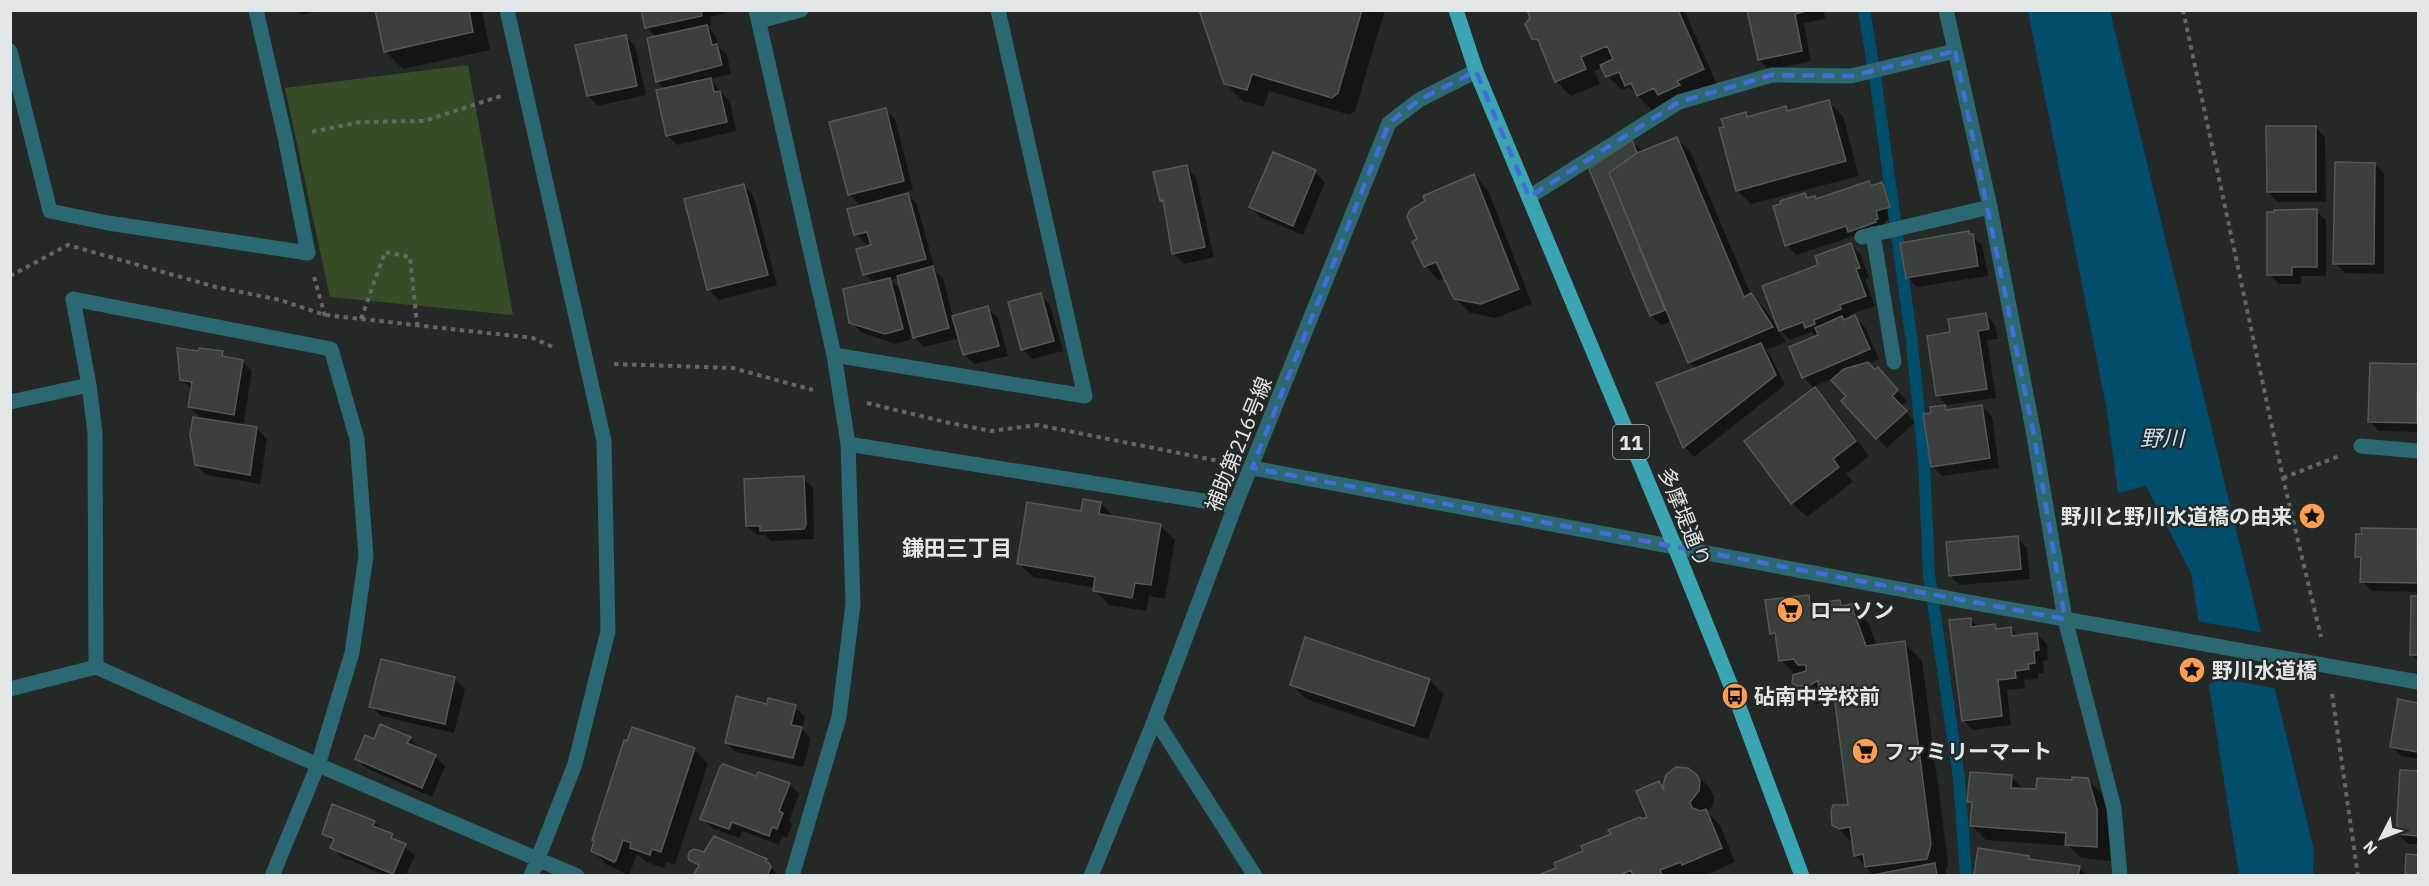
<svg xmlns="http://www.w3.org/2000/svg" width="2429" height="886" viewBox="0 0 2429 886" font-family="'IBM Plex Sans','Noto Sans JP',sans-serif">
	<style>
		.green { fill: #374c26 }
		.water { fill: #024d6b }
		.pier { fill: #242928 }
		.shadow { fill: #0007; fill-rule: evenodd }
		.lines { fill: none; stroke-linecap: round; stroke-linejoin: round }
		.stream { stroke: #024d6b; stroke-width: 12 }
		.building { fill: #3b3f3c; stroke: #545856; stroke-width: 1.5 }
		.path { stroke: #636766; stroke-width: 4; stroke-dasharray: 4.5 4.5; stroke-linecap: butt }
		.service { stroke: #2b6871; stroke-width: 15 }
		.minor { stroke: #2b6871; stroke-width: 15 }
		.tertiary { stroke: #2b6871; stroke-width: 15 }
		.primary { stroke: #3ba4b3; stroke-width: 15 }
		.marked { fill: none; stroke: #456cdb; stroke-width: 4.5; stroke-dasharray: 12 8; stroke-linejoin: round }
		.labels { text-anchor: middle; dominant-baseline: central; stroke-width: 4.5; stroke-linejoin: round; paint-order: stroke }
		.shield { fill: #242928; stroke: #aaadad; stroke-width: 1.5 }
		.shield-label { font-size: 20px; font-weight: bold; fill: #e3e6e6 }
		.street-label { font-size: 21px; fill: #e3e6e6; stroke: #242928 }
		.poi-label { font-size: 21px; font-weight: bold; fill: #e3e6e6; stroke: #242928; text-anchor: start }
		.water-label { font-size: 22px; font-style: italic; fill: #c3e4f8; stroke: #242928 }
		.neighbourhood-label { font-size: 22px; font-weight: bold; fill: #e3e6e6; stroke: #242928 }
	</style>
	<rect width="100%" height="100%" fill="#242928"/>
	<path class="green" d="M468,65L513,315L330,297L285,88Z"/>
	<path class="water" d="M2028,11H2110L2314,850L2313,875H2239L2191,573L2146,486L2118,493L2107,411Z"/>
	<path class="pier" d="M2196,621L2265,633L2278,689L2219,678L2206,687Z"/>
	<path class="shadow" d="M297,10H322L301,15Z
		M376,10H482L490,50L403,69L385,51Z
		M643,10H725V14L710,17L711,25L707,26L716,36L719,47L727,55L731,74L710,79L730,102L736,131L677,145L667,135L665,89L657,82V38L647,28Z
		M1200,10H1385L1355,111L1350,115L1269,91L1264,107L1243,101L1225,83Z
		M1529,10H1684L1717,84L1652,110L1629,87L1622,90L1607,76L1603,67L1594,71L1600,84L1571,96L1556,81L1543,49L1533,38L1532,18Z
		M1749,10H1824L1825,19L1804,23L1811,61L1769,70L1759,60Z
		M625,36L635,46L646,95L598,106L588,96Z
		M1829,102L1843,116L1859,176L1751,204L1737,190L1726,128L1745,114L1749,118L1786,108L1790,112Z
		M885,109L895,119L913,190L906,192L917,204L935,270L943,278L953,317L988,308L998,318L1008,356L974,364L964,354L960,338L924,347L910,333L912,339L895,344L861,332L851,322L874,283L865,274L872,243L866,244L856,234L861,206L849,194ZM899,278L903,292L890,280Z
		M2316,127L2325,137L2326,202H2278L2268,192Z
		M1677,138L1691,153L1751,295L1765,309L1786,342L1766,350L1770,355L1785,385L1694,457L1685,447L1658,384L1697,369L1689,362L1672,321L1661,325L1651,316L1591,170L1632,142L1642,151Z
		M1273,154L1315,172L1325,182L1303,235L1260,217L1251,207Z
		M2375,164L2384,174V274L2345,273L2335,263Z
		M1186,167L1196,177L1214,257L1184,264L1174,254L1165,205L1161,200Z
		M1474,175L1488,190L1532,304L1496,318L1470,313L1455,298L1446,278L1439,281L1425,266L1419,240Z
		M1869,183L1873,187L1881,184L1891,194L1899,216L1885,221L1887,229L1859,241L1854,236L1796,255L1787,245L1805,195L1809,199L1815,197L1817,200Z
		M744,185L753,195L777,285L719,300L709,290L686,201Z
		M2316,211L2326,220V276H2301V284H2279L2269,274Z
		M1968,233L1982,245L1988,276L1917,287L1907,277Z
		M1851,245L1861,255L1869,278L1865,279L1875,306L1849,315L1850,319L1855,317L1865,327L1879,359L1868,364L1887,379L1907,401L1901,406L1915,422L1887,448L1843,401L1849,396L1832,379L1813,387L1803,377L1817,337L1811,332L1790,340L1780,330L1820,266Z
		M1040,295L1050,305L1063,351L1032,359L1022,349Z
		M1986,315L1995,325L1998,339L1987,340L1996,398L1947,405L1937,395L1952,334Z
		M222,353L228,359L242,361L252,371L243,427L257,429L267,439L260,484L206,475L196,465L203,420L189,407L192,390L181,379Z
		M2371,365L2418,366V432L2379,431L2369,421Z
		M1814,389L1829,403L1869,456L1846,474L1853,482L1807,517L1792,503L1746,441Z
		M1982,406L1992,416L1999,468L1942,476L1932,466L1933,415L1945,407L1949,411Z
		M803,478L813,488L814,539L771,541L765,535H757L747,526Z
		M1101,503L1115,518L1161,526L1175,540L1165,599L1149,596L1146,611L1109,605L1095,591V588L1033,577L1018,563L1083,513Z
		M2416,531L2418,533V592L2372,591L2362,581L2363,562L2357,557Z
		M2017,538L2027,548L2030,579L1960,585L1950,575Z
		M1808,596L1817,605L1840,602L1844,607L1851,606L1869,624L1877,646L1904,643L1922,660L1948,863L1945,876H1874L1855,855L1854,844L1834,825L1850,807L1837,704L1832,700L1828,703L1816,704L1793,682L1796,676L1781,660L1778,640L1771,633Z
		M2412,598H2418V661L2412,655Z
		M1970,619L1978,627L1994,626L1999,630L2011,629L2018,637L2037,634L2047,644L2048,660L2043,661L2044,673H2038V679L2024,680L2025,688L2007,690L2011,725L1973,730L1963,720Z
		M455,679L465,689L454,733L381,716L371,706Z
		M1429,680L1444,694L1428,740L1306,699L1291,684Z
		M2400,701L2418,704V759L2401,756L2392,746Z
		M795,707L805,717L802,729L811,738L803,767L736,752L726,743Z
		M410,738L420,748L419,750L435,757L445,766L432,797L366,768L357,759L374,741Z
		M694,749L708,764L675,865L666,862L664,868L646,862L637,854L629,875L607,865L593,851L596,842Z
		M1684,768L1694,772L1709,787L1714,796L1713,805L1707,812L1720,825L1735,862L1704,876H1540L1558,869L1649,818L1659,783L1665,789Z
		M2402,771L2418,772V844H2408L2398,834Z
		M2011,777L2025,790L2037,791L2087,779L2102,794L2111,824V861L2081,858L2069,846L1986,840L1972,826L1973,806L1969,801Z
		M757,778L789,784L799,794L789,821L792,824L787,838L782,836L779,845L742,831L739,838L712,828L702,818Z
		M374,822L415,855L406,876H386L342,857L332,848L334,843L324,834Z
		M705,854L766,861L779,876H695L699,868L691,859Z
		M2029,857L2033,861L2079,868L2087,876L1976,874Z"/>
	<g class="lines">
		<path class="stream" d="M1864,10L1876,83L1912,343L1924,461L1929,575L1959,778L1966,876"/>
	</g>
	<path class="building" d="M375,10H469L473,32L384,52Z
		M641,10H701L702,16L645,28Z
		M1199,10H1362L1338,93L1332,98L1252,74L1247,90L1224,84Z
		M1527,10H1678L1704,69L1677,81L1680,85L1658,95L1654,88L1637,96L1631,83L1625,86L1619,72L1606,77L1600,65L1613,59L1607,46L1581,57L1586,69L1555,82L1538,40L1532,39L1525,24L1530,18Z
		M1747,10H1810L1795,14L1802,51L1758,60Z
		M707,25L712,45L717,44L722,65L656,82L647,38Z
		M626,35L637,86L587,96L575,45Z
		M711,78L714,92L720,91L727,122L666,136L656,90Z
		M1829,100L1846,161L1736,191L1719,128L1724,127L1721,119L1746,112L1747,117L1786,106L1787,111Z
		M886,108L904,181L848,195L829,122Z
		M2266,126H2316V192H2267Z
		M1677,137L1744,297L1751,293L1773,327L1688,363L1609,173L1637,153Z
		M1632,140L1637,153L1609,173L1665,310L1650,316L1589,169Z
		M1273,152L1316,170L1293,226L1249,207Z
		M2335,162L2375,163L2374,264H2333Z
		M1187,165L1205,247L1172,254L1163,200L1160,201L1153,172Z
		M1474,174L1519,289L1481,304L1454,299L1436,262L1424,267L1412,242L1417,239L1407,217L1410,210L1425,201L1423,196Z
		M1869,181L1871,186L1882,182L1890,207L1876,211L1878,219L1875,220L1876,222L1848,232L1846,226L1785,246L1773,206L1781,204L1780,201L1805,193L1807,198L1815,196L1816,199Z
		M744,184L768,275L707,290L684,199Z
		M908,193L926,259L863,275L856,249L871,245L867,232L854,235L847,209Z
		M2317,209V267H2292V275H2267V212H2274V210Z
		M1969,231V234H1973L1978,266L1906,278L1900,243Z
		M1851,243L1860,268L1856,269L1866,296L1840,305L1841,309L1814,320L1815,324L1805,328L1803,322L1779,331L1762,286L1818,265L1815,256Z
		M933,266L949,328L913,338L897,276Z
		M890,278L903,329L885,334L849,323L843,289Z
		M1041,293L1054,341L1021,350L1008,302Z
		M988,306L999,346L963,355L952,316Z
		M1986,313L1989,329L1978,331L1987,389L1936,396L1927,336L1950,332L1948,319Z
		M1855,315L1870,349L1802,378L1789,347L1818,335L1815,328L1842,316L1844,320Z
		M1761,343L1776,375L1683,448L1656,383Z
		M177,348L198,351L199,348L223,351L222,356L243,360L234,415L188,407L192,382L180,380Z
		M1868,362L1875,370L1878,367L1898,390L1892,396L1907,411L1876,439L1841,401L1846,396L1831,380L1844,369Z
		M2370,363L2418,364L2417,423L2368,422Z
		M1815,387L1856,441L1833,459L1839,467L1791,504L1744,441Z
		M1945,405L1946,410L1982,405L1990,458L1931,467L1923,414L1931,413L1930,407Z
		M193,417L257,427L250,475L195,465L190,435Z
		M804,476L806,524L804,529L760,531V526H746L744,479Z
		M1083,499L1101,502L1099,514L1161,524L1151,585L1135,583L1132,598L1093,591L1095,577L1017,564L1027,502L1081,511Z
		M2361,528L2417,529L2418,583L2360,582L2361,557H2355L2356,534H2362Z
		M2018,536L2021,569L1949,576L1946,542Z
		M1809,595L1810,604L1840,600L1841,606L1851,604L1866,646L1905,641L1931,844L1927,859L1865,867L1863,854L1854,856L1850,827L1839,829L1832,825L1831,811L1833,805H1848L1833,687L1819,689L1818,680L1809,686H1797L1792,683L1793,675L1806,671V665H1798L1794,659L1779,661L1775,633L1770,634L1765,600Z
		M2411,596H2418V655H2410Z
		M1971,618V627L1995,624L1996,629L2011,627L2012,636L2037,633L2039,650L2034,651L2035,663L2028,664L2029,669L2015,671L2016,678L1998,680L2002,716L1962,721L1949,620Z
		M1305,637L1430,679L1414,726L1290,685Z
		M381,659L455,677L445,724L369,707Z
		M736,696L767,704L768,698L796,705L791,725L802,727L793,758L725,743Z
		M2398,699L2418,703V752L2390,747Z
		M380,724L411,737L407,743L436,755L422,788L355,759L365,735L374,739Z
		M632,727L695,748L661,852L652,849L650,855L630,848L631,843L623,840L616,860L614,862L591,851L594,841L592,840L624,740L627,741Z
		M723,764L756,776L758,772L790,783L779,811L783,813L777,829L772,827L769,836L732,822L729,829L700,819L720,767Z
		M1676,767L1688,768L1697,775L1700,781L1699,791L1690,802L1692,808L1701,811L1706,809L1722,848L1682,865L1681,862L1660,870L1662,876H1633L1631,870L1618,876H1536L1556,868L1554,863L1583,851L1581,846L1611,834L1608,830L1640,817L1641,819L1647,817L1636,791L1659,781L1664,791L1663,785L1666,775Z
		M2400,770L2418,771V836L2396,834Z
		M1970,772L2012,775L2011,788L2036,789L2037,778L2072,780V777L2088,778L2097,809V847L2065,845L2066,833L1970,826L1972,802H1967Z
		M332,804L375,821L373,826L393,834L391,838L406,844L393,874L330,848L334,839L322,834Z
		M714,836L767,859L766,862L769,863L771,867L767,876H693L699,865L689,860L688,856L690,851L694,849L704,852Z
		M1978,848L2029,856V859L2080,866L2078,876L1974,875Z
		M2406,854L2418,855V876L2405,874Z
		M1935,863L1937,876H1872V875Z"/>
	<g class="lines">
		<path class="path" d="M2183,10L2283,478L2321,637
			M312,132L360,122L424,121L501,96
			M10,276L68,245L216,287L280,300L325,315L533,338L555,348
			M314,277L325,316
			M361,319L385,252L410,257L417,324
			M614,364L733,368L813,390
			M867,403L950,423L991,431L1038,425L1224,462
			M2283,478L2339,456
			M2332,694L2358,876"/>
		<path class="service" d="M1873,234L1894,362
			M1862,237L1990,207"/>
		<path class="minor" d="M507,10L604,441L608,631L575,764L531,876
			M756,10L834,355L848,444L853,604L839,717L792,876
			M1946,10L1990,207L2033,430L2065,619L2114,808L2120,876
			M759,21L801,10
			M10,51L50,211L108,223L308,253L285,137L256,10
			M1529,197L1679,102L1772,75L1851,76L1955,51
			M834,355L1085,396L998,10
			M10,402L89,385
			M848,444L1235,506
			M2361,446L2418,451
			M1252,468L1958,600L2418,682
			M96,667L95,433L89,385L73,299L331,349L357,439L366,556L352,653L318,765L272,876
			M10,689L96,667L318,765L577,876
			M1155,719L1255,876"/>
		<path class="tertiary" d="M1091,876L1155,719L1235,506L1389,123L1419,100L1476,71"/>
		<path class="primary" d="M1456,10L1476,71L1675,547L1735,696L1802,876"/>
	</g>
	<path class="marked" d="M1955,51L2033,430L2065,619L1252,468L1389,123L1419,100L1476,71L1529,197L1679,102L1772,75L1851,76Z"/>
	<defs>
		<symbol id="sight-disc" viewBox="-11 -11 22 22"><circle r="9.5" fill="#fc9d54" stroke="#242928"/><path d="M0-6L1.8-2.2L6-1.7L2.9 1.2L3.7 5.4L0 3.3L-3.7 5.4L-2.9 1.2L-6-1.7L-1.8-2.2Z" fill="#111"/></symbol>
		<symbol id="supermarket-disc" viewBox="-11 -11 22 22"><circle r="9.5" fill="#fc9d54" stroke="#242928"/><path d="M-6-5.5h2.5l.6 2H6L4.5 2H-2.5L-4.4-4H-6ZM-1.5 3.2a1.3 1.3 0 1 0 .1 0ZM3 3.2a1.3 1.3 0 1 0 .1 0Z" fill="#111"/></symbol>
		<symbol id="bus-disc" viewBox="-11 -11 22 22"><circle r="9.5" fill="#fc9d54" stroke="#242928"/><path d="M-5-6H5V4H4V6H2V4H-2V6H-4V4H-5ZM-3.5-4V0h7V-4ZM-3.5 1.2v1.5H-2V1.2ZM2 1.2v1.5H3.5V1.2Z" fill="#111"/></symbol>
	</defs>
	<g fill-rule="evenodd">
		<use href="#sight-disc" x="2297" y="501" width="30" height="30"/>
		<use href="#supermarket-disc" x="1775" y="595" width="30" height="30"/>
		<use href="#sight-disc" x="2177" y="655" width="30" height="30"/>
		<use href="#bus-disc" x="1720" y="681" width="30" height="30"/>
		<use href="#supermarket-disc" x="1850" y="736" width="30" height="30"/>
	</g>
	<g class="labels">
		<rect class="shield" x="1613" y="425" width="36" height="34" rx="4.5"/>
		<g class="shield-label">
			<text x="1631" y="442">11</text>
		</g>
		<g class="street-label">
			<text transform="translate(1238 444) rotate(-68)">補助第216号線</text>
			<text transform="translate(1685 517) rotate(68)">多摩堤通り</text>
		</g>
		<g class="poi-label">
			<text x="2292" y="516" text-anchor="end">野川と野川水道橋の由来</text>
			<text x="1810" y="610">ローソン</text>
			<text x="2212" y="670">野川水道橋</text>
			<text x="1754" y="696">砧南中学校前</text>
			<text x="1884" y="751">ファミリーマート</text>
		</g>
		<g class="water-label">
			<text x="2162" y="437">野川</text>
		</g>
		<g class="neighbourhood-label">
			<text x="957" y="547">鎌田三丁目</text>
		</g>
	</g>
	<rect width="2429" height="886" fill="none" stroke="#e3e6e6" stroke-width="24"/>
	<g transform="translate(2381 838) rotate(228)" stroke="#242928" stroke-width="4.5" paint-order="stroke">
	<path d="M0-4.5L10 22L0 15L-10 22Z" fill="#e3e6e6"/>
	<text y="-9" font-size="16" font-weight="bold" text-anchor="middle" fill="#e3e6e6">N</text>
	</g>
</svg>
